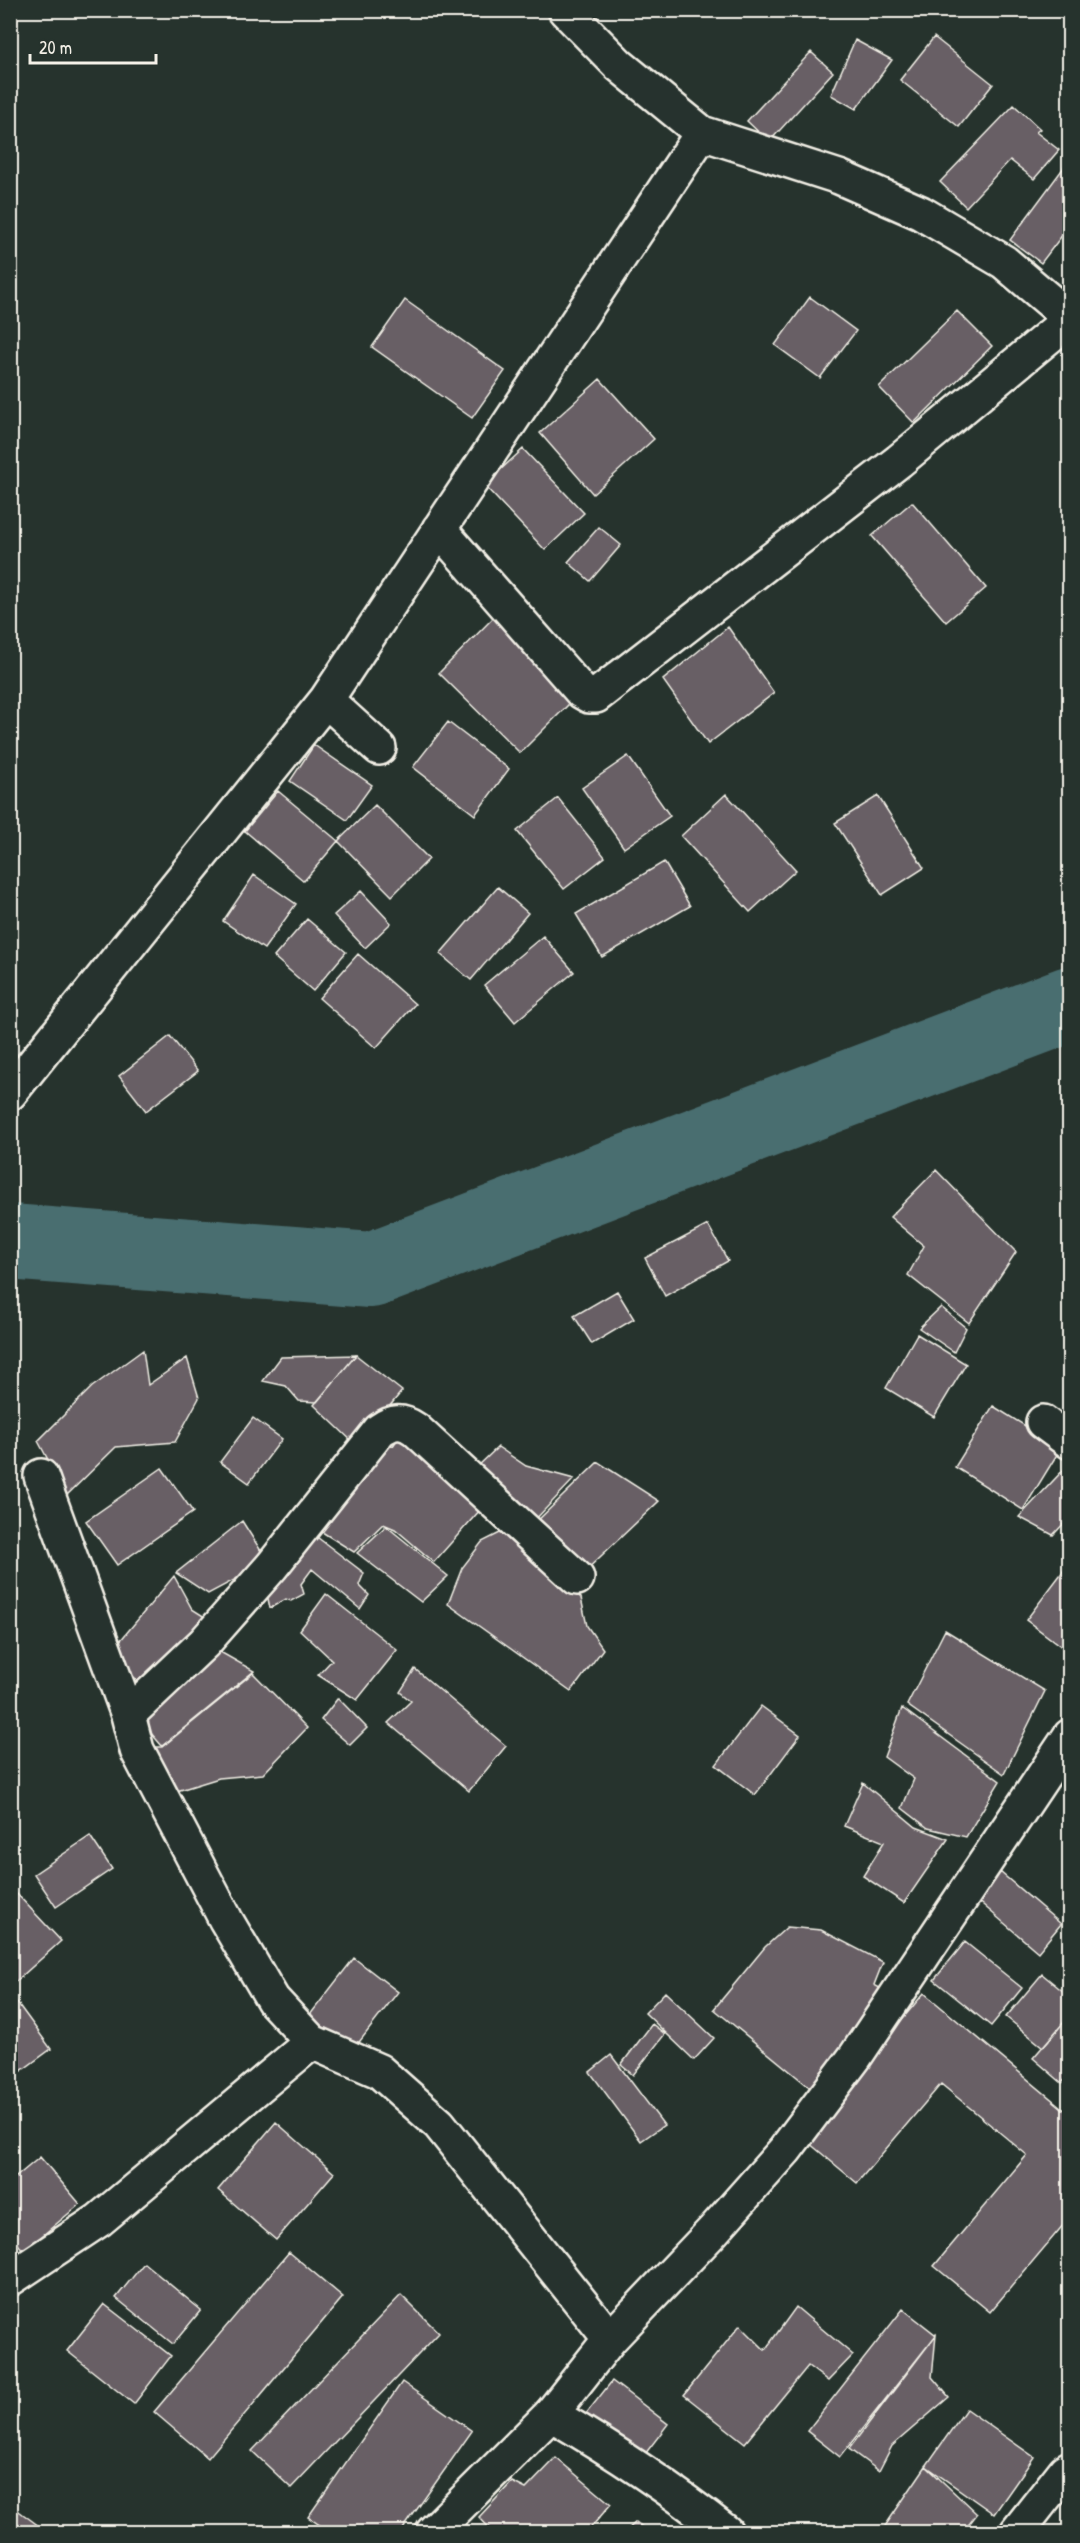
<svg xmlns="http://www.w3.org/2000/svg" width="1080" height="2543" viewBox="0 0 1080 2543" font-family="'Patrick Hand',sans-serif">
	<style>
		.lines { fill: none; stroke-linecap: round; stroke-linejoin: round }
		.river { stroke: #4a6e70; stroke-width: 76 }
		.building { fill: #675e65; stroke: #f4f1e8; stroke-width: 1.5 }
		.street-casing { stroke: #f4f1e8; stroke-width: 38 }
		.secondary-casing { stroke: #f4f1e8; stroke-width: 38 }
		.street { stroke: #26332d; stroke-width: 33 }
		.secondary { stroke: #26332d; stroke-width: 33 }
	</style>
	<rect width="100%" height="100%" fill="#26332d"/>
	<filter id="ink" filterUnits="userSpaceOnUse"><feTurbulence type="fractalNoise" baseFrequency=".0167" numOctaves="2"/><feDisplacementMap in="SourceGraphic" scale="12" xChannelSelector="R" yChannelSelector="G"/><feConvolveMatrix kernelMatrix="1 2 1 2 8 2 1 2 1" color-interpolation-filters="sRGB"/></filter>
	<g filter="url(#ink)">
		<g class="lines">
			<path class="river" d="M10,1242L371,1270L1070,1004"/>
		</g>
		<path class="building" d="M934,37L993,84L959,127L900,80Z
			M855,40L892,60L856,109L831,95Z
			M811,52L833,72L769,142L747,121Z
			M1014,105L1040,129L1036,132L1059,150L1034,179L1010,160L966,207L940,182Z
			M1070,159V225L1041,263L1010,240Z
			M810,297L856,331L820,378L775,345Z
			M405,300L505,371L472,418L372,347Z
			M957,311L992,346L914,423L879,387Z
			M600,379L654,439L593,494L540,433Z
			M523,449L584,513L545,550L484,485Z
			M912,502L986,588L946,622L872,536Z
			M599,527L621,545L590,581L568,562Z
			M495,616L577,696L520,753L439,673Z
			M728,627L774,693L708,744L663,680Z
			M448,722L509,769L475,815L413,767Z
			M314,745L372,785L347,820L290,781Z
			M628,756L670,816L624,848L582,788Z
			M278,791L338,841L304,881L245,831Z
			M726,794L796,870L750,912L681,836Z
			M878,796L924,868L882,895L835,823Z
			M558,798L605,857L564,889L517,831Z
			M375,805L429,859L392,896L338,841Z
			M664,862L690,906L602,957L576,914Z
			M254,875L296,904L264,949L223,921Z
			M498,887L528,913L471,980L440,954Z
			M361,891L391,923L365,948L334,915Z
			M307,919L346,952L313,991L274,957Z
			M543,936L574,972L515,1022L484,985Z
			M358,954L415,1004L376,1048L319,998Z
			M170,1036L198,1071L146,1111L119,1076Z
			M936,1170L1016,1252L969,1323L908,1275L924,1246L890,1217Z
			M708,1225L728,1261L665,1296L645,1258Z
			M617,1291L634,1319L592,1344L574,1316Z
			M941,1307L966,1328L954,1352L919,1328Z
			M917,1334L966,1364L934,1417L886,1388Z
			M143,1350L148,1385L187,1358L199,1398L175,1442L116,1447L67,1495L38,1441L92,1387Z
			M356,1355L402,1391L357,1446L314,1405Z
			M356,1355L317,1402L299,1401L286,1386L263,1381L281,1357Z
			M993,1406L1061,1448L1023,1510L955,1467Z
			M253,1418L282,1439L249,1483L220,1462Z
			M401,1434L481,1509L434,1562L395,1529L383,1524L354,1552L314,1527L383,1439L393,1446Z
			M498,1447L526,1466L574,1479L530,1525L476,1468Z
			M598,1462L659,1501L581,1575L532,1526Z
			M1070,1463V1517L1053,1535L1019,1517Z
			M162,1468L193,1512L117,1565L86,1521Z
			M242,1521L268,1562L208,1594L176,1573Z
			M386,1526L448,1576L421,1602L357,1553Z
			M506,1530L581,1598L587,1626L603,1649L571,1692L448,1604L462,1568L482,1542Z
			M309,1531L364,1573L359,1585L369,1595L360,1609L312,1569L301,1584L304,1594L291,1601L286,1599L270,1608L265,1585Z
			M1070,1562V1653L1026,1620Z
			M174,1576L192,1609L216,1624L148,1691L110,1653Z
			M326,1594L397,1650L357,1700L318,1675L332,1660L300,1630Z
			M945,1630L1045,1691L1004,1774L907,1705Z
			M206,1644L254,1671L162,1746L138,1718Z
			M415,1669L506,1746L469,1791L388,1723L411,1701L400,1692Z
			M253,1673L307,1728L263,1774L219,1778L167,1794L144,1747H162Z
			M338,1698L367,1728L350,1745L321,1720Z
			M761,1706L800,1735L755,1795L716,1765Z
			M902,1708L1000,1781L966,1837L928,1828L902,1808L914,1779L884,1757Z
			M863,1783L916,1827L948,1839L904,1903L863,1876L884,1842L844,1826Z
			M90,1836L112,1869L56,1907L34,1874Z
			M1000,1872L1061,1924L1038,1952L976,1899Z
			M16,1893L61,1941L13,1984L10,1982V1897Z
			M787,1927L821,1930L883,1962L874,1985L893,1995L819,2095L714,2009L765,1947Z
			M965,1942L1022,1988L991,2026L934,1980Z
			M354,1958L398,1992L353,2050L309,2016Z
			M1042,1974L1070,1997V2015L1043,2047L1006,2017Z
			M665,1992L714,2038L694,2060L645,2013Z
			M924,1993L1067,2112L1070,2110V2217L990,2312L934,2266L1027,2155L941,2084L857,2183L803,2138Z
			M13,1997L51,2049L10,2079V1999Z
			M1070,2015V2074L1062,2083L1033,2058Z
			M652,2024L665,2034L633,2075L621,2065Z
			M611,2055L664,2125L641,2141L590,2072Z
			M276,2122L334,2173L276,2240L218,2190Z
			M40,2157L80,2204L24,2251L10,2235V2182Z
			M289,2252L343,2297L208,2458L154,2412Z
			M144,2263L201,2310L173,2344L116,2298Z
			M401,2295L439,2333L291,2488L252,2451Z
			M104,2304L171,2356L134,2404L67,2351Z
			M796,2307L853,2355L828,2381L808,2366L745,2443L684,2395L740,2325L765,2350Z
			M903,2309L936,2335L840,2457L807,2431Z
			M936,2335L932,2377L949,2397L892,2446L879,2471L849,2449Z
			M612,2381L668,2424L642,2458L585,2415Z
			M402,2382L472,2431L401,2532H330L308,2517Z
			M966,2409L1034,2457L994,2514L926,2466Z
			M556,2458L611,2504L587,2532H493L479,2517L512,2482L526,2489Z
			M926,2466L977,2514L963,2532H881Z
			M12,2506L47,2532H10Z
			M636,2522L649,2532H625Z"/>
		<g class="lines">
			<defs>
				<path id="street" d="M565,10L619,65L702,133L839,177L921,213L1004,262L1070,318
					M439,529L582,692L589,696H596L899,461L1070,319
					M326,700L379,748
					M10,1093L326,700L702,133
					M1043,1422L1070,1442
					M41,1476L128,1715L137,1750L226,1920L273,2000L312,2042L379,2071L439,2124L610,2339
					M128,1715L204,1643L272,1566L380,1430C393,1421 402,1420 415,1429L577,1578
					M10,2279L99,2220L312,2042
					M551,2414L610,2339L713,2231L785,2150L855,2057L1070,1736
					M1017,2532L1065,2471L1070,2468"/>
				<path id="secondary" d="M433,2532L551,2414C614,2451 669,2487 726,2532"/>
			</defs>
			<use href="#street" class="street-casing"/>
			<use href="#secondary" class="secondary-casing"/>
			<use href="#street" class="street"/>
			<use href="#secondary" class="secondary"/>
		</g>
	</g>
	<rect width="1080" height="2543" fill="none" stroke="#26332d" stroke-width="36"/>
	<rect x="18" y="18" width="1044" height="2507" fill="none" stroke="#f4f1e8" stroke-width="2" filter="url(#ink)"/>
	<path d="M30 54v9h126v-9" fill="none" stroke="#f4f1e8" stroke-width="3"/>
	<text x="39" y="54" font-size="18" fill="#f4f1e8" stroke="#26332d" stroke-width="4.5" paint-order="stroke">20 m</text>
</svg>
